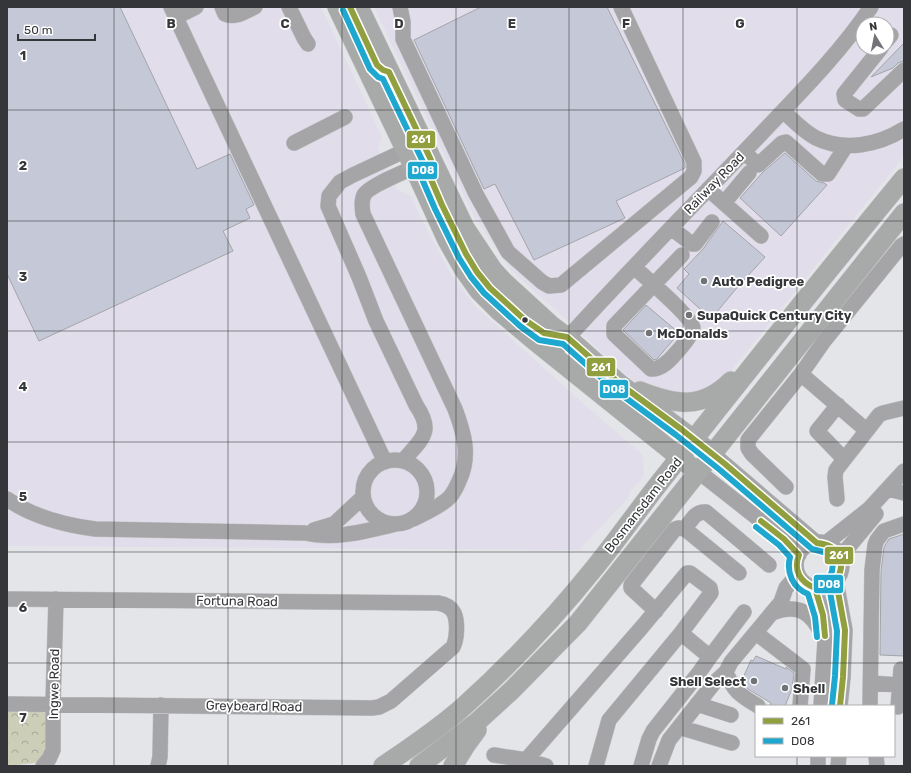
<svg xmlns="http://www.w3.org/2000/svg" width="911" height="773" viewBox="0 0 911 773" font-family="Rubik,sans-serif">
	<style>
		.industrial { fill: #e1ddea; fill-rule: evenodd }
		.forest { fill: url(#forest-crowns) }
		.building { fill: #c4c8d7; stroke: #a4a5a9 }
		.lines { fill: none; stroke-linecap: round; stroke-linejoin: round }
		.minor-casing { stroke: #c2c3c5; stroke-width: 16 }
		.major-casing { stroke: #c2c3c5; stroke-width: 20 }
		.minor { stroke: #a5a4a6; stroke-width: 15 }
		.major { stroke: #a8a9a9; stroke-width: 19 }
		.bus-1-casing { stroke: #fff; stroke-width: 9 }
		.bus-2-casing { stroke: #fff; stroke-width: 9 }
		.bus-1 { stroke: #919f3f; stroke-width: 6 }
		.bus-2 { stroke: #1ea8cf; stroke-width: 6 }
		.grid { fill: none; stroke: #353639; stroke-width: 1; stroke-opacity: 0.55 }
		.poi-dot { fill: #727377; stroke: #fff; stroke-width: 1.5 }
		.bus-dot { fill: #353639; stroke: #fff; stroke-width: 1.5 }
		.labels { text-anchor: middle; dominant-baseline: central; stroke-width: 3.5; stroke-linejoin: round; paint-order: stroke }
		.street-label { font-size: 13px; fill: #353639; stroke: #fff }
		.poi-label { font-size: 13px; font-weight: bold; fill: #353639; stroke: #fff; text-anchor: start }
		.grid-label { font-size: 13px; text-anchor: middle; font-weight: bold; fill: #353639; stroke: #fff; stroke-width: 3.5; stroke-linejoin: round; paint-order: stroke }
		.line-badge { stroke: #fff; stroke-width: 1.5 }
		.badge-label { font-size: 11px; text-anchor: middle; font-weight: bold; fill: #fff }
	</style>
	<defs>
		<pattern id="forest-crowns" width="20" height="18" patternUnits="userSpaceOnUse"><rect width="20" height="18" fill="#ccceb8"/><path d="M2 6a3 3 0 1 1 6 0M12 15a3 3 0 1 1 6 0" fill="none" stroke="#a6a897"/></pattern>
	</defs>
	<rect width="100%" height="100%" fill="#e4e5e9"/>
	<path class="industrial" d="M7,7H321L382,137L378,148L398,190L410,195L429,234L452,275L475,306L586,406L643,455L644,476L630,491L628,498L579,550L7,546Z
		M374,7H904V156L727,376L693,397L639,386L510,269L474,217ZM863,24H887V48H863Z"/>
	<path class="forest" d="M7,709H41L49,718L50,747L44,756L35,763L7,766Z"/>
	<path class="building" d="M7,7H120L197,169L230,154L254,205L246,209L250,218L223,231L233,251L39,341L7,274Z
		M481,7H607L685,164V168L616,201L625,218L534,260L495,184L484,189L414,40Z
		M904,43V61L898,63L893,68L871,77Z
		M785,153L816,181L824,183L827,185L781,236L740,198L763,172Z
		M723,221L765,257L735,290L711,319L677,288L689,274L684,269L703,249Z
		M646,305L679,333L657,359L654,360L623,330Z
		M904,534V656L880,655L881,571L884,547L889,539Z
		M756,656L786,669V667L794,673L792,689L785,706H770L771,703L748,689L741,682L751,660L753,661Z"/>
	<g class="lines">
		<defs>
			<path id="minor" d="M171,7L385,462
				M222,7L225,14C235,19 246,11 255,7
				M289,7L304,38L308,44
				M400,7L403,22V39L476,194L508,252L542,282L549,286L561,285L691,177L694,171V162L621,7
				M176,17L196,7
				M887,40L891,35
				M881,48L844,94L845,100L859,109H863L904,70
				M783,111C793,120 804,132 816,138C845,152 878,145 904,129
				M294,143L345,117
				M744,152L758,165L782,143L786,142L822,174H828L846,146
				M708,189L761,236
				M724,203L749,173
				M671,228L692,244H695L712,222
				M634,267C644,276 692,317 693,328C694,332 680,349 676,353C670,360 661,370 651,369L614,334V326L682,255
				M552,355C620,279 692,207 762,133C800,93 840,53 871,7
				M801,374L866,430
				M838,405L817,431L844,459
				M713,454L817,543
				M363 492a32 32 0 1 1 64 0a32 32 0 1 1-64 0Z
				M403,461C421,439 435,433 416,405L376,321L359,277L328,206L329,196L340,182L353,175L415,146
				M699,472L784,539L799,555
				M786,487L752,454L748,448V440L801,374L824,341L901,246L904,244
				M889,489L904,493
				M7,499C33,517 64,525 95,529L305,533C335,540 366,531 396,524
				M837,499L835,477L836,470L879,415L883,413L904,408
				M413,519C425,513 440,507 450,497C454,492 457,486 459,481C471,456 464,433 455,409L363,214C362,208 361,201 364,195C369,185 418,166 431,160L430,177L442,205L466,254L477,272L490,288L525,320L544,333L566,337
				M685,529L739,573
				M314,530L334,524L363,497
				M796 565a23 23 0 1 1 46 0a23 23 0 1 1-46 0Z
				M826,543L869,509L904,471
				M841,558L847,549L876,514
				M836,581L845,630L843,677L840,706
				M815,588L823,615L825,641L821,706
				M7,599L438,603C444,604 451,607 454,613C458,622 457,639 453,647L391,701L379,707L372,708L7,704
				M656,611L631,588V585L675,529L678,528L685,529C691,521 695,511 706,512L769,565
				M772,613C799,603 811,612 823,636
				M681,633L710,657L744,612
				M756,633L803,669L800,706
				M726,672C734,692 740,695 758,706
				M871,683L899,685
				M697,704L731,715
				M870,706L872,570L875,545L877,540L884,531L904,524
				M898,707L901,669
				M679,727L732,743
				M494,755L526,760L546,766
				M876,756L877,766
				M526,760L642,627L687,573H690L710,588L711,593L681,633L609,720L596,766
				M43,766L49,759L53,750V704L56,599
				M158,766L160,757L161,705
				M641,766L649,739L653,731L698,674L710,657
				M659,766L669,740L714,683L726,672L731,662L781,602L786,588L798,574
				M818,766V756
				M838,766L839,756"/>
			<path id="major" d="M337,7L414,168L447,240L464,270L479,291L499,311L536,342L689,465
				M359,7L465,228L493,270L504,282L551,325L567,337L620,384L704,447
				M640,391C675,405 702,410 731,381
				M383,766C410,748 438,729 463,707C511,664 555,617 596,566C621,535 643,503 668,472C746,373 824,275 904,178
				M419,766L477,722L511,691L578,623L904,213
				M453,766L466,745L477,730"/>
		</defs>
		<use href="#minor" class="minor-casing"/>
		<use href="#major" class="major-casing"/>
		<use href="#minor" class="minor"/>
		<use href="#major" class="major"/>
		<defs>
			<path id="bus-1" d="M350,7L377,65L383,70L389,72L431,160L430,177L442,205L466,254L477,272L490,288L525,320L544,333L567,337L620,384L681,429L725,464L817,543C840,545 847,562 836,581L845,630L843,677L840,706
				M761,521L784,539L799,555C793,570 800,582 815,588L823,615L825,636"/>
			<path id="bus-2" d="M343,10L370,69L378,77L383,79L423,162L422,179L435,209L459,258L471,277L484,293L520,326L539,340L563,344L615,390L676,435L720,470L812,549L827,553L830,556L833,563L832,571L828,581L837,631L835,676L832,705
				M756,527L779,545L790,557C786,573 793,588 808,594L815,617L817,637"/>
		</defs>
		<use href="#bus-1" class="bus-1-casing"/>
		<use href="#bus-2" class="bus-2-casing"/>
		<use href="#bus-1" class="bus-1"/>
		<use href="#bus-2" class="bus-2"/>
	</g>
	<path class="grid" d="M114,7V766M228,7V766M342,7V766M456,7V766M569,7V766M683,7V766M797,7V706M7,110H904M7,221H904M7,331H904M7,442H904M7,552H904M7,663H904M797,756V766"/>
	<g class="poi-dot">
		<circle cx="704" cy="281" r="4"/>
		<circle cx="689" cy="315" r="4"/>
		<circle cx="649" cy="333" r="4"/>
		<circle cx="754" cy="681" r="4"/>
		<circle cx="785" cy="688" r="4"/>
	</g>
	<circle class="bus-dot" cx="525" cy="320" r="3.5"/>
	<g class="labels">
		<g class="street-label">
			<text transform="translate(714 183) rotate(-46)">Railway Road</text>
			<text transform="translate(643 505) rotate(-52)">Bosmansdam Road</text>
			<text transform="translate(237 601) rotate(1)">Fortuna Road</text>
			<text transform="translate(54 684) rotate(-89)">Ingwe Road</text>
			<text transform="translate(254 706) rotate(1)">Greybeard Road</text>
		</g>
		<g class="poi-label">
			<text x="712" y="281">Auto Pedigree</text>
			<text x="697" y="315">SupaQuick Century City</text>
			<text x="657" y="333">McDonalds</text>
			<text x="746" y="681" text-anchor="end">Shell Select</text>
			<text x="793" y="688">Shell</text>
		</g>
	</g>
	<g class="grid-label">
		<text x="171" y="28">B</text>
		<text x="285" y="28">C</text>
		<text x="399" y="28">D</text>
		<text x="512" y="28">E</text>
		<text x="626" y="28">F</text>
		<text x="740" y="28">G</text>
		<text x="23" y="60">1</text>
		<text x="23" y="170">2</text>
		<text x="23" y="281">3</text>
		<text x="23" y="391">4</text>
		<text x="23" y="501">5</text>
		<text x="23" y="612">6</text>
		<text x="23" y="722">7</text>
	</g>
	<g class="line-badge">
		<rect x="406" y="130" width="30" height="19" rx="4" fill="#919f3f"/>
		<rect x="407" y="161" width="31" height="19" rx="4" fill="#1ea8cf"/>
		<rect x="586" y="357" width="30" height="20" rx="4" fill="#919f3f"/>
		<rect x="599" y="379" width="30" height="20" rx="4" fill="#1ea8cf"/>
		<rect x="824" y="546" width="30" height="19" rx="4" fill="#919f3f"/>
		<rect x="813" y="574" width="31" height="20" rx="4" fill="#1ea8cf"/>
	</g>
	<g class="badge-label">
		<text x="421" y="143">261</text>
		<text x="423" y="174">D08</text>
		<text x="601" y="371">261</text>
		<text x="614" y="393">D08</text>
		<text x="839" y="559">261</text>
		<text x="829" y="588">D08</text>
	</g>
	<rect width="911" height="773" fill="none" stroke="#353639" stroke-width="16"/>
	<rect x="755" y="705" width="140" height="52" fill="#ffffff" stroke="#aeafb0"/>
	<rect x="763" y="718" width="20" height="6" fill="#919f3f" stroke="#aeafb0"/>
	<text x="791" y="725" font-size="12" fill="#353639">261</text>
	<rect x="763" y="738" width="20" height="6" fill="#1ea8cf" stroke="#aeafb0"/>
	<text x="791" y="745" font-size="12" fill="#353639">D08</text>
	<g transform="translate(875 36) rotate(350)"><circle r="19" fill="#ffffff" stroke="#aeafb0"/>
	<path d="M0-3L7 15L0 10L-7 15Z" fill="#727377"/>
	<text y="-6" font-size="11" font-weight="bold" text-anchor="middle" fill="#353639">N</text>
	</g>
	<path d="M18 34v6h77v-6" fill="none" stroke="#353639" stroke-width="2"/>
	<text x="24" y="34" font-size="12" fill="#353639" stroke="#ffffff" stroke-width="3" paint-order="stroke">50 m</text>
</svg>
